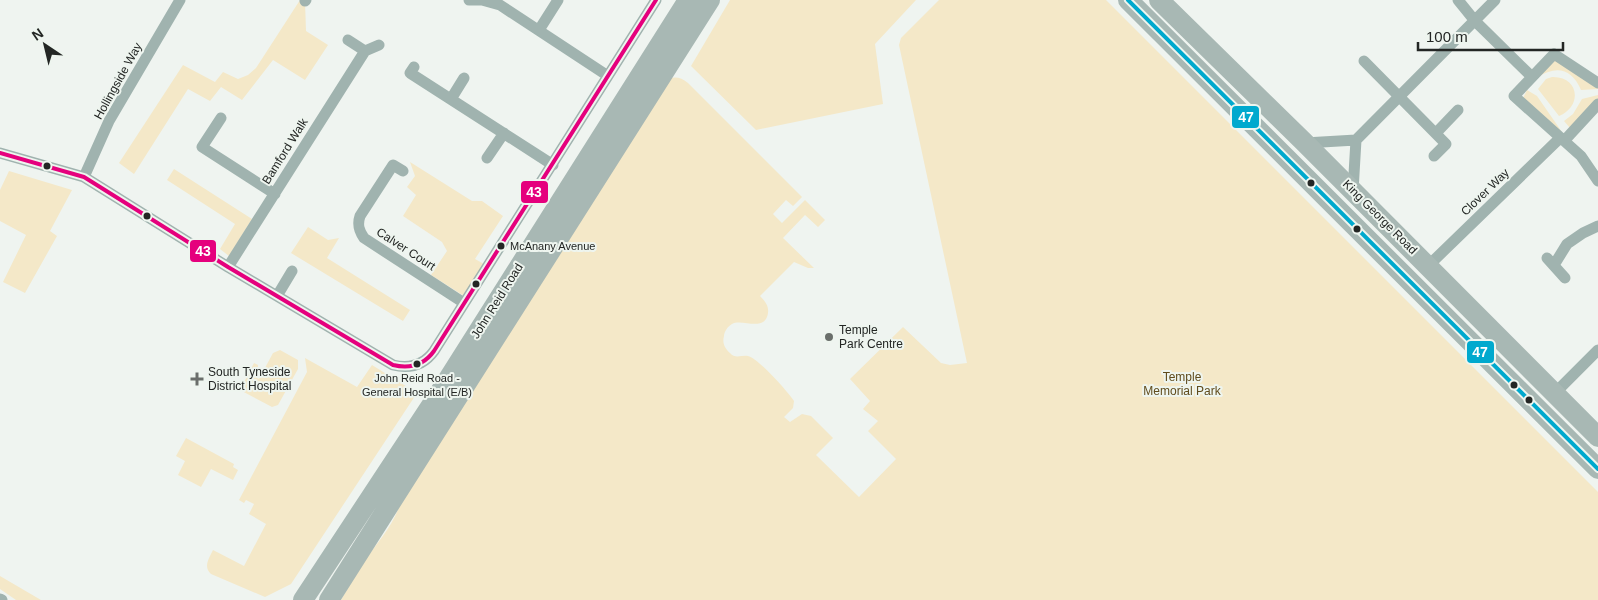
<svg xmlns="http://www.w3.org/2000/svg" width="1598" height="600" viewBox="0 0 1598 600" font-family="Helvetica,sans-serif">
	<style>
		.green { fill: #f4e8c8 }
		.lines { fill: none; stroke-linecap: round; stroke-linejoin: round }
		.street { stroke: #a0b3af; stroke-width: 11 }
		.highway { stroke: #a8b8b4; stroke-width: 20 }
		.bus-1-casing { stroke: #eef5ef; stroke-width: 8 }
		.bus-2-casing { stroke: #eef5ef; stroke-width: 8 }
		.bus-1 { stroke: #e5007d; stroke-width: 4 }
		.bus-2 { stroke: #00a9ce; stroke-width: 4 }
		.bus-dot { fill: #232624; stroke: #eef5ef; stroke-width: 2 }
		.poi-dot { fill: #6a6e6b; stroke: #eef5ef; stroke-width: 2 }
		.labels { text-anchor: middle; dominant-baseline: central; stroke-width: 4; stroke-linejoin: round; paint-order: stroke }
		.bus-label { font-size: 11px; fill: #232624; stroke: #eef5ef; text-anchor: start }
		.street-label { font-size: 12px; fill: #232624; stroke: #eef5ef }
		.poi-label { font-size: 12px; fill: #232624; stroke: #eef5ef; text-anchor: start }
		.park-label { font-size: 12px; fill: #604c1d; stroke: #eef5ef }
		.line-badge { stroke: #eef5ef; stroke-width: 2 }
		.badge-label { font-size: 14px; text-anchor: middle; font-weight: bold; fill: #fff }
	</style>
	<rect width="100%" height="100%" fill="#eff4f0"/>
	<path class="green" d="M300,0L305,1L306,31L328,45L305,80L273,60L242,100L221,87L210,101L188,89L134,174L119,163L183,65L215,82L223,72L238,79L248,75L256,68Z
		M730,0H916L875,44L883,104L756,130L691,66Z
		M939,0H1106L1598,492V600H341C348,588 355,575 363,563C375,545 391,529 399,507L665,80C675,76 680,77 688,83L802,197L793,206L786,200L773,214L782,223L805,200L825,220L818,227L805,215L783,238L814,268H808L794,262L760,296C765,301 769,306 768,313C765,333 742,318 732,324C728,326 724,332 724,336C722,343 725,349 730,353C735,359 741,355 748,356C758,358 788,392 794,401L793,408L784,417L790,422L802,414L811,416L833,438L816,455L859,497L896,459L868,431L878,421L863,409L870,401L850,379L903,327L941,363L950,365L967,363L899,45L901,38Z
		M1554,57L1598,87V89L1581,90C1572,69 1557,65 1538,77Z
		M1552,77C1579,76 1583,106 1559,116L1538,89L1546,79Z
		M1527,90L1537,96L1562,132L1523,98Z
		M1598,95V100L1570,128L1564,121L1573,114L1582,99Z
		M410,162L472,201H482L503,216L475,259L484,264L464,296L431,275L447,251L442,242L403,216L416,195L407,187L415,176Z
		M174,169L252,219L229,256L220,249L235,224L167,180Z
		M9,171L72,190L50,231L57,236L25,293L3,282L26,235L0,221V190Z
		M308,227L328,240L339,238L327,258L410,310L403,321L291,253Z
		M280,350L298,360V369L278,405L272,407L240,390L254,363L258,365V368L254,376L259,379L273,353Z
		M305,358L357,387L372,365L417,393L291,584L265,597L211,574C203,567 209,558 213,550L244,566L266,524L249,514L254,504L246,500L244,503L239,500L307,372Z
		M186,438L234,464L233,467L238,470L233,480L211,469L201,487L178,475L185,461L176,456Z
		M0,576L41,600H16L0,589Z"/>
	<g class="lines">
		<path class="street" d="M469,0H482L500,5L608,76
			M1458,0L1475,21L1532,77
			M305,1L306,0
			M539,30L558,0
			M348,40L365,51L379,45
			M1364,61L1446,144L1434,156
			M414,67L410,73L553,165
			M1598,83L1554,54L1514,96L1581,156L1598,181
			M451,99L464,78
			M221,118L202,147L275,194
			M1436,133L1458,110
			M1564,141L1598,104
			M1305,143L1356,140L1495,0
			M0,153L84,177L228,267L393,365C410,369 424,365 434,351L656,0
			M487,158L504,133
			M403,171L393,165L360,216C357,225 359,231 364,238L464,303
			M84,177L109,121L180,0
			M1353,191L1356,140
			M1547,258L1565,278
			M1554,265L1567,244L1583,233L1598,226
			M1428,266L1560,138
			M228,267L365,51
			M277,296L292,271
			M1554,394L1598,350
			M0,599L2,600"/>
		<path class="highway" d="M1128,0L1598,469
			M1159,0L1305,143L1598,437
			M303,600L438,395L688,0
			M329,600L710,0"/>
		<defs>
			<path id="bus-1" d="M0,153L84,177L228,267L393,365C410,369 424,365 434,351L656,0"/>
			<path id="bus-2" d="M1128,0L1598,469"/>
		</defs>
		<use href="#bus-1" class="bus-1-casing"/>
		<use href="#bus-2" class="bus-2-casing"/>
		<use href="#bus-1" class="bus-1"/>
		<use href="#bus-2" class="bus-2"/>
	</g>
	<g class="bus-dot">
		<circle cx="47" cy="166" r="4.5"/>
		<circle cx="1311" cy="183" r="4.5"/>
		<circle cx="147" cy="216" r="4.5"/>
		<circle cx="1357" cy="229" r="4.5"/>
		<circle cx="501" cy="246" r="4.5"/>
		<circle cx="476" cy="284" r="4.5"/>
		<circle cx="417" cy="364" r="4.5"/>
		<circle cx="1514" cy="385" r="4.5"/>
		<circle cx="1529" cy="400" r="4.5"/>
	</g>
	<g class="poi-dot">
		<circle cx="829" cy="337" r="5"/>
		<path d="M194.5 371.5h5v5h5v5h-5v5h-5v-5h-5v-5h5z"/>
	</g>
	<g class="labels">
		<g class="bus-label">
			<text x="510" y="246">McAnany Avenue</text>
			<text x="417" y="378" text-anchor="middle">John Reid Road -<tspan x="417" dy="14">General Hospital (E/B)</tspan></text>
		</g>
		<g class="street-label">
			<text transform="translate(118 81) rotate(-61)">Hollingside Way</text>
			<text transform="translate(285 151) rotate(-58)">Bamford Walk</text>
			<text transform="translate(1485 192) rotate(-44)">Clover Way</text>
			<text transform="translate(1380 217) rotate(45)">King George Road</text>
			<text transform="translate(406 249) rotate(33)">Calver Court</text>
			<text transform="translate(497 301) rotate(-58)">John Reid Road</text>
		</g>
		<g class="poi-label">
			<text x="839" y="330">Temple<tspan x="839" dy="14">Park Centre</tspan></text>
			<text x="208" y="372">South Tyneside<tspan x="208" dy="14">District Hospital</tspan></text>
		</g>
		<g class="park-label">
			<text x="1182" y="377">Temple<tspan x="1182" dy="14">Memorial Park</tspan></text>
		</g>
	</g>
	<g class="line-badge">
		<rect x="1231" y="105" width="29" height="24" rx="5" fill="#00a9ce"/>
		<rect x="520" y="180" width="29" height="24" rx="5" fill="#e5007d"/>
		<rect x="189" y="239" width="28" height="24" rx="5" fill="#e5007d"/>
		<rect x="1466" y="340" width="29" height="24" rx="5" fill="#00a9ce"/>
	</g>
	<g class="badge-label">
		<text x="1246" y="122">47</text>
		<text x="534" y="197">43</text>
		<text x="203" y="256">43</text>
		<text x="1480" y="357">47</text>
	</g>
	<g transform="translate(45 45) rotate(325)" stroke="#eef5ef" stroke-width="4" paint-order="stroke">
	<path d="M0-4L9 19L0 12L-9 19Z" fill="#232624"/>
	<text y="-8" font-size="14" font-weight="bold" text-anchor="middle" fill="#232624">N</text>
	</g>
	<path d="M1418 42v8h145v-8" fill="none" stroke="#232624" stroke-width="2.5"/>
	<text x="1426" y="42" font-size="15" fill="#232624" stroke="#eef5ef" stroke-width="4" paint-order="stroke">100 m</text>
</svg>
